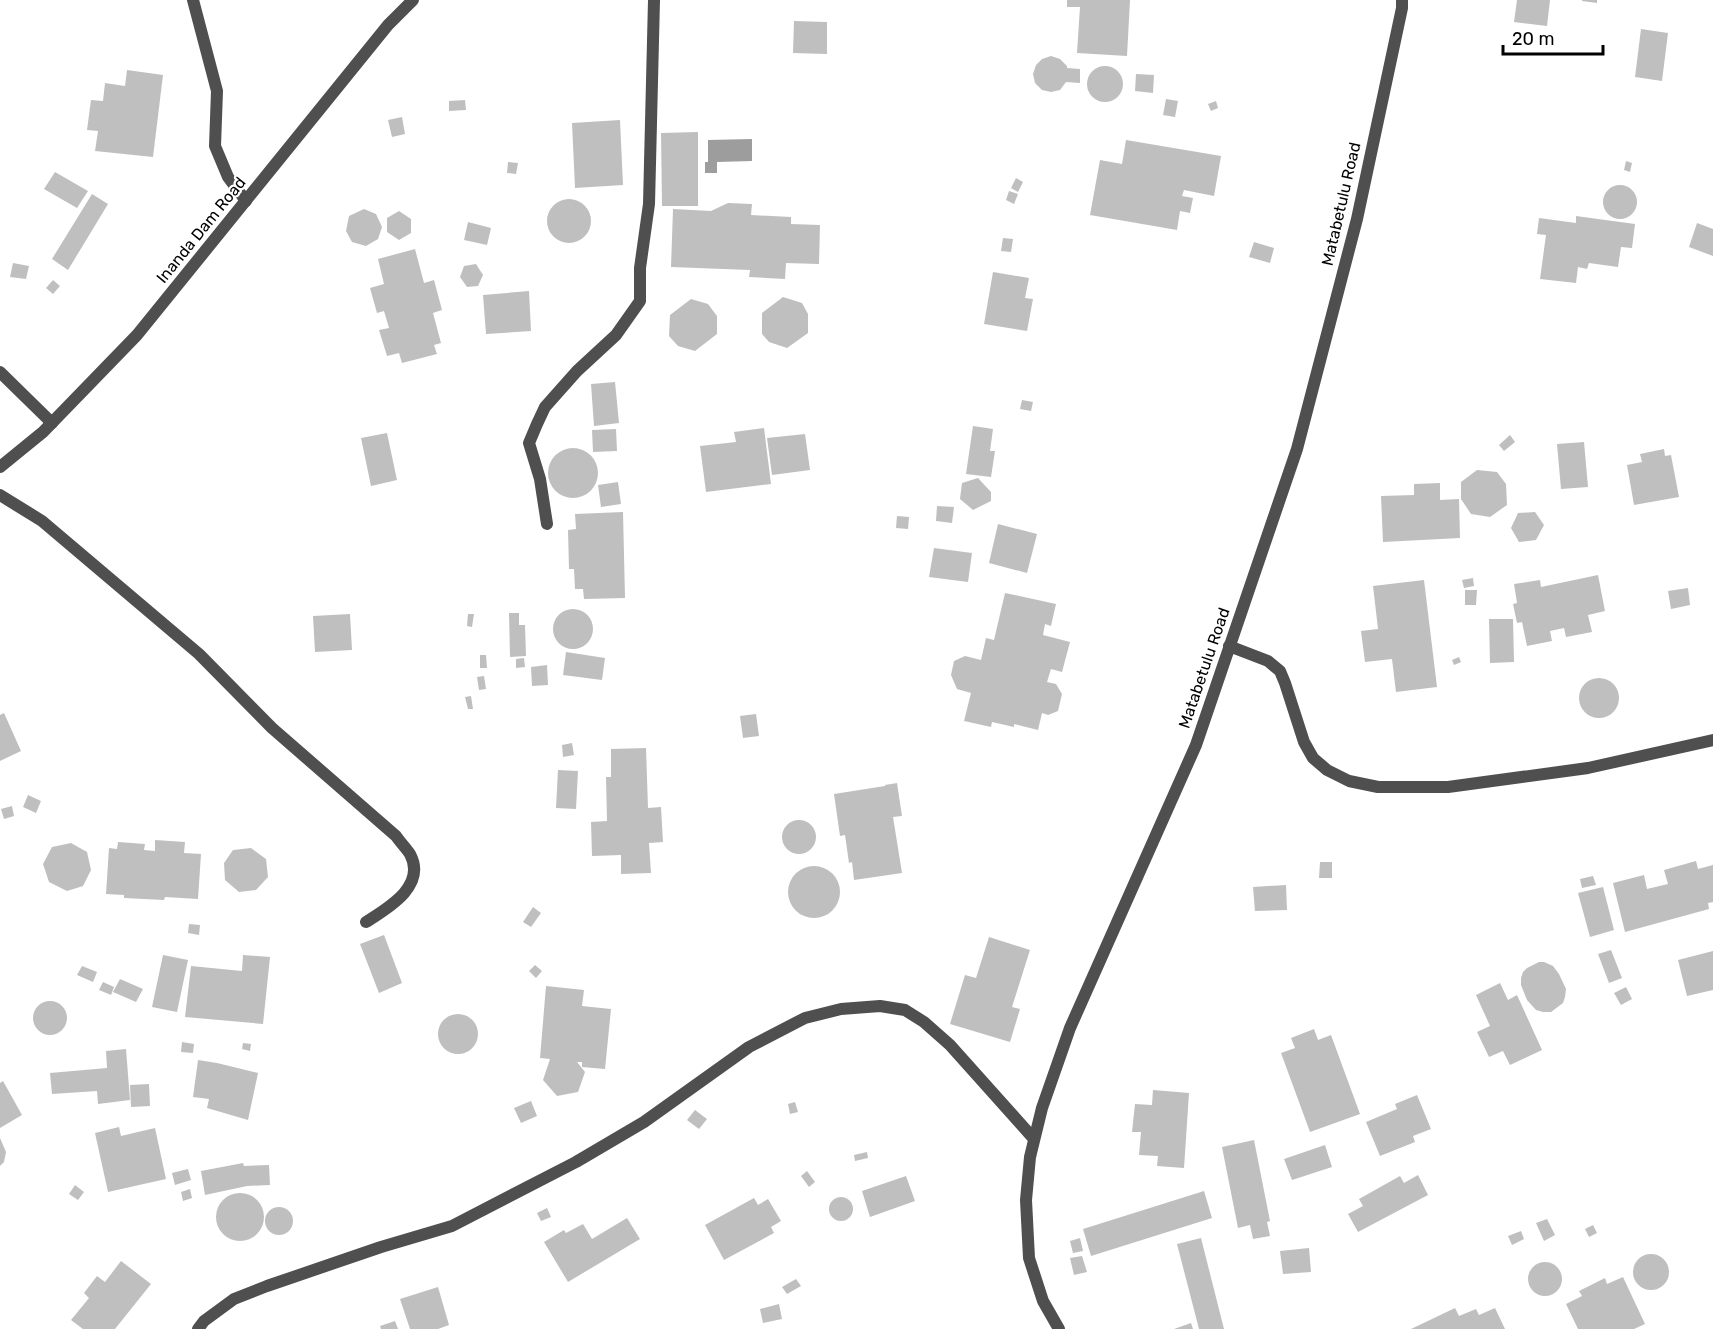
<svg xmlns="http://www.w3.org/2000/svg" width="1713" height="1329" viewBox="0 0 1713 1329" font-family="Rubik,sans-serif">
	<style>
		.water { fill: #9d9d9d }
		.building { fill: #bfbfbf }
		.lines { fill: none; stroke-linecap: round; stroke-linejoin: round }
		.minor { stroke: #4f4f4f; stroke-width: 12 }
		.tertiary { stroke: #4f4f4f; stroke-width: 12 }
		.labels { text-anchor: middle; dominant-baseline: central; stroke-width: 4.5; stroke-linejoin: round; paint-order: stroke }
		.street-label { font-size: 16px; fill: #000; stroke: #fff }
	</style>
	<rect width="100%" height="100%" fill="#fff"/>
	<path class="water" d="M752,139V161L717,162V173H705V162H708V140Z"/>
	<path class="building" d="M1067,0H1130L1127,56L1077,53L1080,7H1067Z
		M1517,0H1550L1547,26L1514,22Z
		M1582,0H1597V3L1582,1Z
		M794,21L827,22V54L793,53Z
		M1641,29L1668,33L1662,81L1635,77Z
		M1051,56L1060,59L1067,66V68L1080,69V83L1066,82L1060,90L1051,92L1042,90L1035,83L1033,74L1036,65L1042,59Z
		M1087 84a18 18 0 1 1 36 0a18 18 0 1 1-36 0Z
		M127,70L163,75L153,157L95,151L98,131L87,130L91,100L103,101L105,83L125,86Z
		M1136,74L1154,75L1153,93L1135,91Z
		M1166,99L1178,101L1175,117L1163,115Z
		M465,100L466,110L449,111V101Z
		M1216,101L1218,108L1211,111L1208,104Z
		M402,117L405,134L392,137L388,120Z
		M620,120L623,185L575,188L572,123Z
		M698,132V206H662L661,133Z
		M1126,140L1221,156L1214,196L1184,190L1182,196L1193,198L1190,213L1180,211L1177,230L1090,215L1100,160L1122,164Z
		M1626,161L1632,163L1630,172L1624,170Z
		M508,162L518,163L516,174L507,173Z
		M55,172L88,191L77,208L44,189Z
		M1016,178L1023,182L1018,192L1011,188Z
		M1603 202a17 17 0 1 1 34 0a17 17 0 1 1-34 0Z
		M1009,191L1018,194L1014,204L1006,200Z
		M92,194L108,204L68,270L52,259Z
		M547 221a22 22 0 1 1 44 0a22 22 0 1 1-44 0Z
		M728,203L752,204L751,215L791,217V224L820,225L819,264L786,263L785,279L749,277L750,270L671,267L673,209L711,211Z
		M364,209L376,214L382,227L378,239L366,246L352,242L346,231L349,216Z
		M399,211L411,219V233L399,240L387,232V218Z
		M1576,216L1635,224L1632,248L1621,247L1618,267L1589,263L1587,269L1578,267L1576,283L1540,279L1546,235L1537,234L1539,218L1576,223Z
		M468,222L491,228L487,245L464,240Z
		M1697,223L1713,229V256L1689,247Z
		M1003,238L1013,239L1011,252L1001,251Z
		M1254,242L1274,248L1270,263L1249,257Z
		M415,249L424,283L434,280L442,310L433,313L441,343L434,345L437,354L402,363L399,353L387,356L379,330L389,328L384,311L377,313L370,288L384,284L378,259Z
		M13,263L29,266L26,279L10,277Z
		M476,264L483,275L478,286L467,287L460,277L464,266Z
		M993,272L1029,278L1025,298L1033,299L1027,331L984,324Z
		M53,280L60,286L53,294L46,288Z
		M529,291L531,331L486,334L483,295Z
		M783,297L802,303L808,314V333L787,348L769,342L762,334V313Z
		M691,299L708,304L717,316V334L695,351L678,346L669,336L670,315Z
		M615,382L619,423L594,426L591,384Z
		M1022,400L1033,402L1031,411L1020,409Z
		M973,426L993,429L990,451H995L991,477L966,474Z
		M764,428L771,484L706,492L700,446L736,442L734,432Z
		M616,429L617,451L593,452L592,430Z
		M387,433L397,480L371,486L361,438Z
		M805,434L810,470L772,475L767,438Z
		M1510,435L1515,442L1504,451L1499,445Z
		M1584,442L1588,487L1561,489L1557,444Z
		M548 473a25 25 0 1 1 50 0a25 25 0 1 1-50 0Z
		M1664,449L1665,456L1671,455L1679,497L1634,505L1627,465L1642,462L1640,454Z
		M1477,470L1497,472L1506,484L1507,505L1490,517L1471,514L1461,499V482Z
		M978,478L991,492V501L973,510L960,499L962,483Z
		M618,482L621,504L601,507L598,485Z
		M1440,483V500L1459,499L1460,538L1383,542L1381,496L1414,495V484Z
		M937,506L954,507L952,523L936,521Z
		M623,512L625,598L584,599L583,589H575L574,569H569L568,530L576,529L575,514Z
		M1535,512L1544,525L1536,540L1519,542L1511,528L1518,513Z
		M897,516L909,517L908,529L896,528Z
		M998,524L1037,534L1027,573L989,563Z
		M934,548L972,553L968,582L929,577Z
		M1598,575L1605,611L1588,615L1592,632L1566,637L1564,628L1550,631L1552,641L1527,646L1522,622L1517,623L1513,604L1517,603L1514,584L1540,580L1541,587Z
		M1473,578L1474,586L1464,588L1462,580Z
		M1424,580L1437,687L1396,692L1392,659L1365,662L1361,631L1378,629L1373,586Z
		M1688,588L1690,605L1671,609L1668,591Z
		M1465,590H1477L1476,605H1465Z
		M1005,593L1056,604L1051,626L1045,624L1043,635L1070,642L1062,672L1051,669L1047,682L1056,684L1062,694L1058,711L1048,715L1042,713L1038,730L1014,724V727L992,722L991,727L964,721L971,693L957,689L951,675L954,661L965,656L981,660L986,638L994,640Z
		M553 629a20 20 0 1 1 40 0a20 20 0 1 1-40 0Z
		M509,613H519V625H525L526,656L510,657Z
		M350,614L352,650L315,652L313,616Z
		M468,614H474L472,627L467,626Z
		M1489,619H1513L1514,662L1490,663Z
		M566,652L605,658L602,680L563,675Z
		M480,655H486L487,668H480Z
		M1459,657L1461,662L1454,665L1452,660Z
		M524,658L525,667L516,668V659Z
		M547,665L548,685L532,686L531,667Z
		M484,676L486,689L479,690L477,677Z
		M1579 698a20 20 0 1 1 40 0a20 20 0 1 1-40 0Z
		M471,696L473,709H468L465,697Z
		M4,713L21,751L0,761V715Z
		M756,714L759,736L743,738L740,716Z
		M572,743L574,755L563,757L562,745Z
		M646,748L648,808L661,807L663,842L649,843L651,873L621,874V855L592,856L591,822L607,821L606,777H611V749Z
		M558,770L578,771L576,809L556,808Z
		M897,783L902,816L893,817L902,873L854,880L852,862L849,863L845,835L840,836L834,794L885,786V785Z
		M28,795L41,801L36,813L23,807Z
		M12,806L14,816L4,819L1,809Z
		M782 837a17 17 0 1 1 34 0a17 17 0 1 1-34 0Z
		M155,840L185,842L184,853L201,854L198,899L165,897L164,900L124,898V895L106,894L109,848L117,849L118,842L145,844L144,850L155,851Z
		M71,843L87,852L91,870L83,886L67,891L49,882L43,864L52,847Z
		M251,848L266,859L268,877L256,890L239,892L225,880L224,863L233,850Z
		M1696,861L1698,869L1713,865V902L1708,903L1709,909L1625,932L1613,883L1644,875L1647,889L1668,884L1664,870Z
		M1320,862H1332V878H1319Z
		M788 892a26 26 0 1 1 52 0a26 26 0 1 1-52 0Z
		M1593,876L1596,885L1582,888L1580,879Z
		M1286,885L1287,910L1255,911L1253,887Z
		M1603,887L1614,930L1590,937L1578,893Z
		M533,907L541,913L531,927L523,922Z
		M189,924L200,925L199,935L188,933Z
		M384,935L402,983L379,993L360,944Z
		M989,937L1030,950L1012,1007L1020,1009L1010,1042L950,1024L965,975L976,978Z
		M1611,950L1622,978L1609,983L1598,954Z
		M1713,951V990L1687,996L1678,960Z
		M163,955L188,960L177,1012L152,1007Z
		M243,955L270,957L263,1024L185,1017L191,966L242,971Z
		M1539,962H1544L1553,966L1559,974L1566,989L1565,997L1563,1003L1551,1012H1543L1536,1010L1527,1000L1521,985V978L1523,972L1527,968Z
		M535,965L542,971L536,978L529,971Z
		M82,966L97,972L93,982L77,975Z
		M120,979L143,989L136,1002L113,992Z
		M103,982L114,987L111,995L99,990Z
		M1500,983L1508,1000L1517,995L1542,1050L1510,1065L1503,1051L1489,1057L1477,1032L1490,1026L1476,995Z
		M546,986L584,990L582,1006L611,1009L605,1069L582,1067V1062H577L585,1072L578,1092L557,1096L543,1080L550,1059L540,1058Z
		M1626,987L1632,999L1621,1005L1614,993Z
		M33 1018a17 17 0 1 1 34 0a17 17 0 1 1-34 0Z
		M438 1034a20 20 0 1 1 40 0a20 20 0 1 1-40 0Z
		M1314,1029L1318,1040L1331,1035L1360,1114L1310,1132L1281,1053L1295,1048L1291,1038Z
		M182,1042L194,1044L193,1053L181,1052Z
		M243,1043L251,1044L250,1051L242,1049Z
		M126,1049L130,1100L98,1104L97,1091L52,1094L50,1073L107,1068L106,1051Z
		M198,1060L217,1063L258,1073L248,1120L207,1108L209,1099L193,1097Z
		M3,1081L22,1115L0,1128V1083Z
		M149,1084L150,1106L131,1107L130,1085Z
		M1153,1090L1189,1093L1184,1168L1157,1166L1158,1156L1139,1155L1141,1132H1132L1135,1104L1152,1105Z
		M1417,1095L1431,1129L1413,1136L1415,1142L1380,1156L1366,1122L1397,1109L1395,1104Z
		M531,1101L537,1116L521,1123L514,1108Z
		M795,1102L798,1112L790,1114L788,1104Z
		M695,1110L707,1119L699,1129L687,1120Z
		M119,1127L121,1136L155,1128L166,1179L108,1192L95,1133Z
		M0,1138L6,1152L4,1162L0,1166Z
		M1254,1140L1270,1221L1267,1222L1270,1236L1253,1239L1250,1225L1238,1228L1222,1147Z
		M1325,1145L1332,1167L1292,1180L1284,1159Z
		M867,1152L868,1158L855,1161L854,1155Z
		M243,1163L244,1166L269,1165L270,1185L247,1186L205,1195L201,1171Z
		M188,1169L191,1180L175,1185L172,1173Z
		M807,1171L815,1182L809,1187L801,1176Z
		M1418,1175L1428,1195L1358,1232L1348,1214L1363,1206L1359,1199L1400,1176L1404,1183Z
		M906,1176L915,1201L870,1217L862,1191Z
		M75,1185L84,1192L78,1200L69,1194Z
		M190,1189L192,1198L183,1201L181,1192Z
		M1204,1191L1212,1218L1091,1256L1083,1229Z
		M216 1217a24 24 0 1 1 48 0a24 24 0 1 1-48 0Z
		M829 1209a12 12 0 1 1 24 0a12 12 0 1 1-24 0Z
		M754,1198L758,1205L768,1199L781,1221L771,1227L774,1233L724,1260L705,1225Z
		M265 1221a14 14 0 1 1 28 0a14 14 0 1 1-28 0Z
		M547,1208L551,1217L541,1221L537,1213Z
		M627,1218L640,1239L568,1282L544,1242L564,1230L566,1233L583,1224L592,1239Z
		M1547,1219L1555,1235L1544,1241L1536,1223Z
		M1593,1225L1597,1233L1589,1237L1585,1229Z
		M1521,1231L1524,1239L1512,1245L1508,1236Z
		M1080,1238L1083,1251L1073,1253L1070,1241Z
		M1201,1238L1224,1329H1199L1177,1244Z
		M1309,1248L1311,1272L1283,1274L1280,1251Z
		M1633 1272a18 18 0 1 1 36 0a18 18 0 1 1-36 0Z
		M1082,1256L1087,1272L1074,1275L1070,1258Z
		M121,1261L151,1284L115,1329H83L71,1320L89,1298L84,1293L97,1276L105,1282Z
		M1528 1279a17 17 0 1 1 34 0a17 17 0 1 1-34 0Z
		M1623,1277L1645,1324L1634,1329H1578L1566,1304L1582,1296L1579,1291L1605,1278L1607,1284Z
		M796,1279L801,1286L787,1294L782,1287Z
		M438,1287L449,1325L438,1329H410L400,1299Z
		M779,1304L782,1319L763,1323L760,1309Z
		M1455,1308L1459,1316L1476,1309L1479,1315L1495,1308L1505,1329H1411Z
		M395,1321L398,1329H381L380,1326Z
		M1191,1323L1193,1329H1174Z"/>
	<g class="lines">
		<path class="minor" d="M193,0L217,91L215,146L228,177L246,201
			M0,372L52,423
			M0,495L42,521L199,654L272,728L396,836C400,842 406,848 410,854C427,886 388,908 366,922
			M547,524L540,479L529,443L537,424L545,407L577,371L616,335L640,301V268L649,204L654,0
			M1229,646L1268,661L1280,671L1285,683L1304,742L1313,758L1327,770L1349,781L1378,787H1448L1588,768L1713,740
			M198,1329L204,1321L234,1299L267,1286L381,1247L452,1226L576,1162L644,1122L749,1047L805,1018L841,1009L880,1006L905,1010L924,1022L950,1045L1034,1139
			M1059,1329L1043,1301L1029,1258L1026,1200L1030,1157L1042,1108L1070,1028L1196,745L1297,449L1357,219L1402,8V0"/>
		<path class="tertiary" d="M0,467L43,432L137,335L388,25L413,0"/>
	</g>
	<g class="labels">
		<g class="street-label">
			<text transform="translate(1341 204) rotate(-77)">Matabetulu Road</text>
			<text transform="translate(201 230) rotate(-51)">Inanda Dam Road</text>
			<text transform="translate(1204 668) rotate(-71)">Matabetulu Road</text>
		</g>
	</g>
	<path d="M1503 45v9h100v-9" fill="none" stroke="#000000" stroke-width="3"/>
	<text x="1512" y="45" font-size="18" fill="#000000" stroke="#ffffff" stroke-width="4.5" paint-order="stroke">20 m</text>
</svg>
